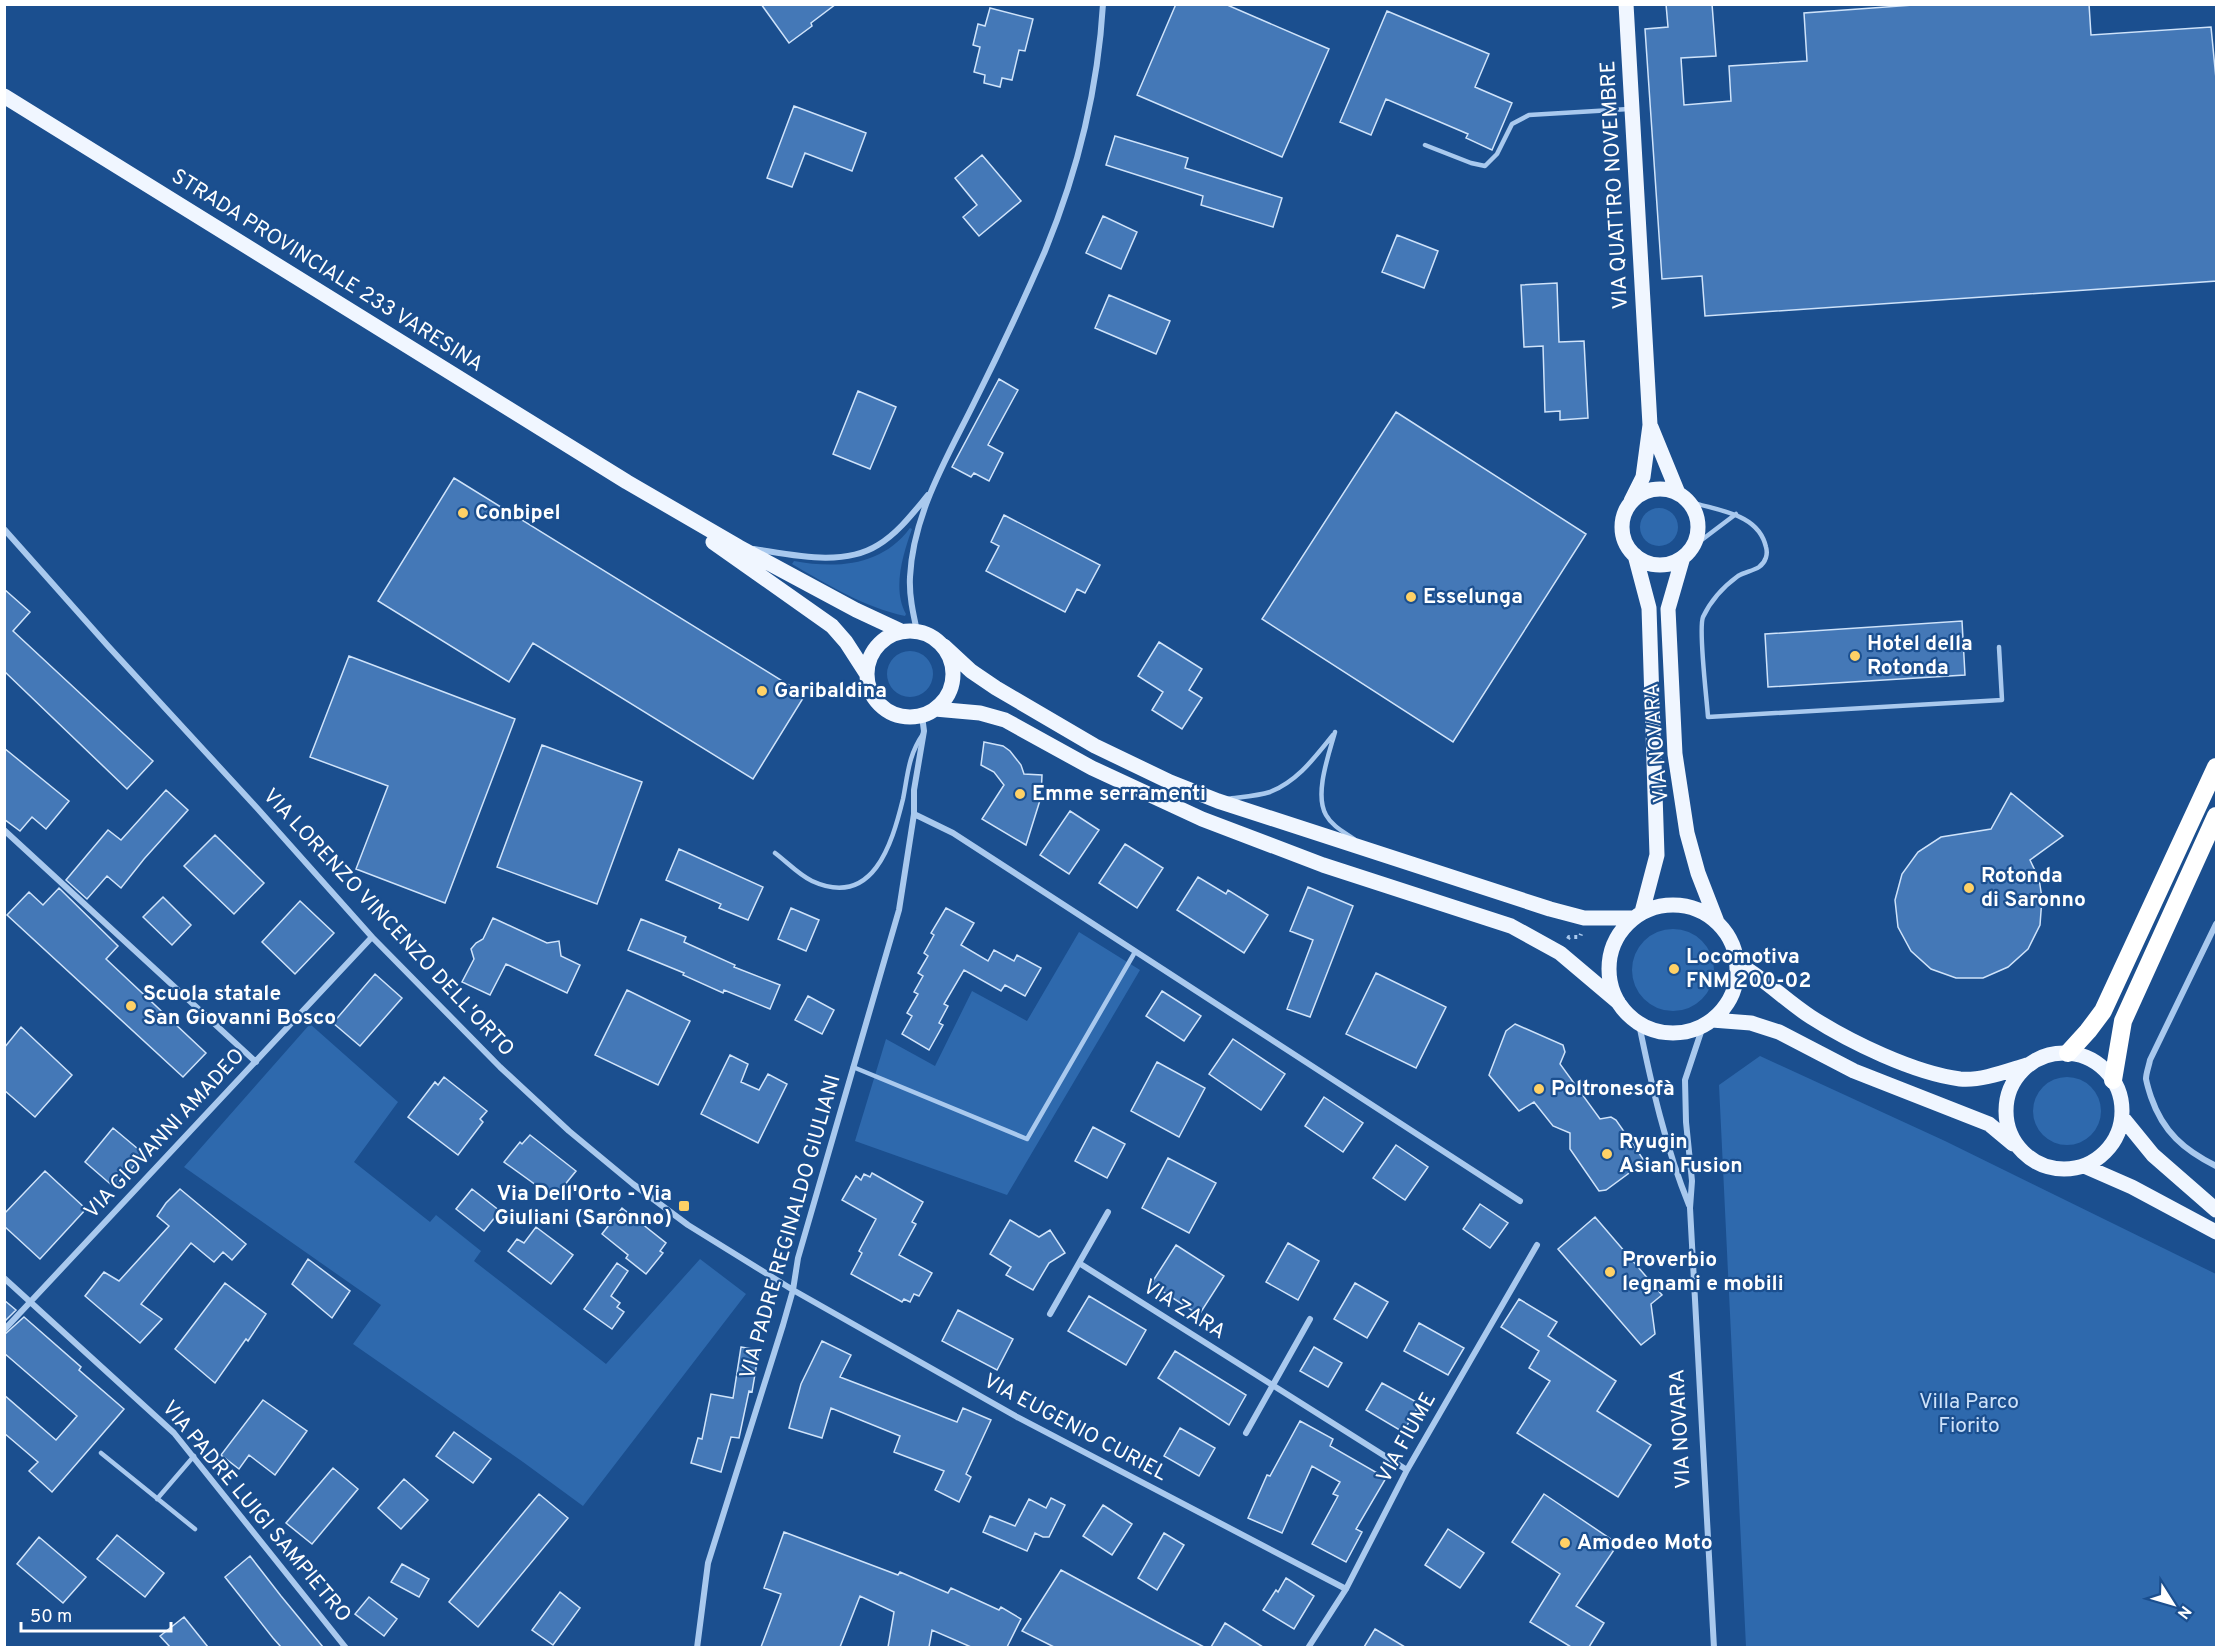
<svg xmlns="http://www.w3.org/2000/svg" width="2221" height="1652" viewBox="0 0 2221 1652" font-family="Overpass,sans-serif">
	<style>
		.green { fill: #2e69ad }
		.building { fill: #4478b7; stroke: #cfe3fa; stroke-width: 1.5 }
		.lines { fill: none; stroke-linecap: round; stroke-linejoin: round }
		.path { stroke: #a9c9ee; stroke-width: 4; stroke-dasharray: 3 4.5; stroke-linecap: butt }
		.lane { stroke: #a9c9ee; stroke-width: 4.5 }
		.street { stroke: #a9c9ee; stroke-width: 6 }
		.primary { stroke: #f0f6ff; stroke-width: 15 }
		.highway { stroke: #fff; stroke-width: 18 }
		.poi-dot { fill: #ffd166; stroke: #1b4f8f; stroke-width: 2 }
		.labels { text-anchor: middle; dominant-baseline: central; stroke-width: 4.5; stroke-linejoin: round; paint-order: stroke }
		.street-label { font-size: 21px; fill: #fff; stroke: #1b4f8f }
		.poi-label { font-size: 21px; font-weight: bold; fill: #fff; stroke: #1b4f8f; text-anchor: start }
		.park-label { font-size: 21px; fill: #cfe3fa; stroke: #1b4f8f }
	</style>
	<rect width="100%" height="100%" fill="#1b4f8f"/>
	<path class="green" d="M1640 527a19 19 0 1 1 38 0a19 19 0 1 1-38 0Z
		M910,528L912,529C903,554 892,589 906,614L905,616C864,607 828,585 792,564L794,561C837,569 882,566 910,528Z
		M887 674a23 23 0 1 1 46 0a23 23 0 1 1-46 0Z
		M1632 970a41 41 0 1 1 82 0a41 41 0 1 1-82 0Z
		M1079,932L1140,970L1007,1195L855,1141L886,1039L935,1066L972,991L1027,1021Z
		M310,1024L398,1102L354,1162L430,1222L436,1215L481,1251L474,1261L606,1364L700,1259L746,1294L583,1506L523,1462L353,1344L381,1305L184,1167Z
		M1760,1056L1945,1141L2216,1274V1647H1746L1719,1085Z
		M2033 1111a34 34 0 1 1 68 0a34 34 0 1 1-68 0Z"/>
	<path class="building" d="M761,4H836L811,23L812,26L789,43Z
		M1176,4H1225L1329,49L1282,157L1137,95Z
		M1666,4H1712L1716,56L1681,58L1684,105L1731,101L1729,66L1807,61L1804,13L1927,4H2089L2091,35L2211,27L2217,89V281L1705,316L1702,276L1662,279L1645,29L1668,27Z
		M990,8L1033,19L1025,51L1019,50L1012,80L1002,78L1000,87L984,83L985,75L974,72L980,47L973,45L978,24L985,26Z
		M1387,11L1489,54L1475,87L1512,103L1492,150L1466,138L1468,134L1386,99L1371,135L1340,122Z
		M794,106L866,133L852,171L805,153L792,187L767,178Z
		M1115,136L1188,158L1185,168L1282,198L1273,227L1201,205L1203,196L1106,165Z
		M982,155L1021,201L979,236L963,217L977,205L955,178Z
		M1103,216L1137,232L1121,269L1086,253Z
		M1397,235L1438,251L1424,288L1382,272Z
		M1557,283L1559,342L1584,341L1588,418L1560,420V411L1545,412L1543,346L1524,347L1521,285Z
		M1109,295L1170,321L1156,354L1095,328Z
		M999,379L1018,390L988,445L1003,453L989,481L974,473L971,477L952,467Z
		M858,391L896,407L870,469L833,454Z
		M1396,412L1586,534L1453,742L1262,619Z
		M454,478L805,695L753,779L533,643L509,682L378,601Z
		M1004,515L1100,565L1085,593L1077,589L1065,612L986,571L999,546L991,542Z
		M4,589L30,612L13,631L153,761L127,789L4,671Z
		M1962,621L1965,675L1768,687L1765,634Z
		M1159,642L1202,669L1189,690L1202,698L1182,729L1152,710L1163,692L1138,676Z
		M349,656L515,719L445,903L356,869L388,786L310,757Z
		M984,742L1003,746L1010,751L1021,765L1024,774L1042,775L1041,797L1026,845L982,819L1004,785L994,772L981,765Z
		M542,745L642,782L597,904L497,867Z
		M4,748L69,801L46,829L32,817L20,831L4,819Z
		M166,790L188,810L144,859L121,888L107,876L87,899L66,880L108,830L121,840Z
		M2011,793L2063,836L2030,860L2039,879L2042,898L2040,925L2028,949L2008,967L1983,978H1956L1931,969L1911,951L1898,927L1895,900L1902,874L1918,852L1941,837L1991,829Z
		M1070,811L1099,830L1069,874L1040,855Z
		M215,835L264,883L234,914L184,866Z
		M1125,844L1163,868L1137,908L1099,883Z
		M679,849L763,887L748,920L719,908L721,904L666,880Z
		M1198,877L1226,894L1228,890L1268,915L1244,953L1177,910Z
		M1308,887L1353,906L1310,1017L1287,1009L1313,940L1290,931Z
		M59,888L118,946L106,959L206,1053L183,1077L7,915L29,892L43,905Z
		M163,897L191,925L172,945L143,917Z
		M300,901L334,933L295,974L262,942Z
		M791,908L819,920L806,951L778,939Z
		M946,908L974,923L961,945L988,961L994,950L1014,961L1017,955L1041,968L1025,996L1005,985L1001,991L964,970L944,1004L948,1006L939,1023L943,1025L929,1050L902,1034L912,1016L907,1013L918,994L914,992L923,976L918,973L928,956L924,953L934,935L931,933Z
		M493,918L547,943L559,941L561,956L580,965L567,993L506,964L490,995L462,982L474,959L471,949L476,943L483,939Z
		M641,919L686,937L684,942L735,965L734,967L780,985L770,1009L724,990L723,993L683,975L684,973L628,950Z
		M1376,973L1446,1007L1416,1068L1346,1034Z
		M375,974L402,998L360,1046L333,1023Z
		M627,990L690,1021L658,1085L595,1055Z
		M1162,991L1201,1016L1184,1041L1146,1016Z
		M808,996L834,1010L822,1034L795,1020Z
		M1515,1024L1563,1045L1565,1052L1560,1064L1600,1119L1611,1117L1616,1120L1643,1159L1640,1165L1606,1190L1599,1191L1570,1149V1133L1553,1126L1534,1102L1519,1111L1489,1075L1506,1031Z
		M21,1027L72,1075L35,1117L4,1090V1048Z
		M1233,1039L1285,1074L1261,1110L1209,1074Z
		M730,1055L748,1064L741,1082L759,1090L768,1074L787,1084L758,1143L701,1114Z
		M1157,1062L1205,1088L1179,1137L1131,1111Z
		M444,1077L487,1111L480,1119L483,1122L458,1155L408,1117L435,1082L438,1085Z
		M1324,1097L1363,1123L1343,1152L1305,1126Z
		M1093,1127L1125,1144L1107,1178L1075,1161Z
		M113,1128L144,1154L115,1188L85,1162Z
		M530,1135L576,1171L554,1198L504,1162L520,1142L522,1144Z
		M1396,1145L1428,1167L1405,1200L1373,1178Z
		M1168,1158L1216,1183L1189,1233L1142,1208Z
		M45,1171L86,1209L40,1259L4,1226V1214Z
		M872,1173L923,1202L912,1222L916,1224L899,1255L932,1273L919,1296L914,1294L910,1302L904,1299L902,1302L851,1274L862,1253L859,1251L876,1219L842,1200L856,1176L861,1180L864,1174L870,1177Z
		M180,1189L246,1244L232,1260L223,1252L214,1262L191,1243L141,1304L162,1319L140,1343L85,1296L104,1272L119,1281L169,1226L157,1216L166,1203Z
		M472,1189L500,1211L484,1231L456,1209Z
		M1480,1204L1508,1223L1490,1248L1463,1229Z
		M622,1208L666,1243L660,1251L663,1253L646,1274L626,1258L628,1255L602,1234Z
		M1595,1217L1662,1295L1651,1304L1655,1334L1641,1345L1558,1249Z
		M1010,1220L1039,1237L1050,1230L1065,1253L1049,1263L1033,1290L1006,1275L1011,1267L990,1254Z
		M536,1227L573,1255L551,1284L508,1251L517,1239L524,1243Z
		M1288,1243L1319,1261L1298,1300L1266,1282Z
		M1176,1245L1224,1276L1199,1315L1151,1284Z
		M308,1259L350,1291L332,1318L292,1284Z
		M617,1263L628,1271L611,1296L620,1303L617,1307L624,1312L612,1329L584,1309Z
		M225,1283L266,1314L248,1341L246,1339L215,1383L175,1349Z
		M1355,1283L1388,1302L1367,1338L1334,1319Z
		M1089,1296L1146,1330L1126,1365L1068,1331Z
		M1519,1299L1557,1322L1548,1336L1616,1381L1597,1411L1651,1445L1618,1497L1517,1433L1550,1381L1529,1368L1539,1351L1501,1327Z
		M4,1300L16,1310L4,1322Z
		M958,1310L1013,1339L997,1370L942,1341Z
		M24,1317L81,1367L79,1370L124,1409L52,1492L29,1471L38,1462L4,1433V1395L56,1440L77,1416L4,1353V1335Z
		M1419,1323L1464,1348L1448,1375L1404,1351Z
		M822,1341L851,1355L840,1377L957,1422L963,1408L991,1420L966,1474L971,1477L959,1502L935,1490L944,1471L894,1452L900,1436L831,1408L822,1438L789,1428L801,1384Z
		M741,1347L759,1350L752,1392L749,1391L739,1438L731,1437L721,1472L691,1463L698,1438L702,1439L711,1394L733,1398Z
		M1314,1347L1342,1363L1328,1387L1300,1371Z
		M1175,1351L1246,1395L1229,1425L1158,1378Z
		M1382,1383L1420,1404L1403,1432L1366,1410Z
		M263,1400L307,1431L275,1475L249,1455L239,1469L221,1455Z
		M1300,1421L1333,1439L1330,1446L1386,1478L1356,1529L1362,1532L1346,1562L1312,1544L1338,1496L1333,1494L1340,1482L1312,1466L1282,1533L1248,1518L1267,1475L1270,1476Z
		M1180,1428L1215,1448L1199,1476L1164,1456Z
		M454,1432L491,1459L473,1483L436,1456Z
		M333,1468L358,1489L312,1544L286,1523Z
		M404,1479L428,1500L401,1529L378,1508Z
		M539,1494L568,1518L478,1627L449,1602Z
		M1544,1494L1618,1544L1576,1606L1604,1623L1589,1647H1571L1530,1622L1560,1574L1512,1542Z
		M1051,1498L1065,1505L1049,1537H1043L1035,1533L1027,1551L983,1532L990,1516L1015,1526L1029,1499L1046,1508Z
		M1103,1505L1132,1524L1112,1555L1083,1536Z
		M1448,1529L1484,1553L1460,1588L1425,1565Z
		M784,1532L898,1575L900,1572L948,1593L951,1588L999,1610L1001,1607L1021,1619L1007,1647H971L932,1630L929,1647H888L894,1612L860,1596L840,1647H761L781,1594L764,1588Z
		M1164,1533L1184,1545L1157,1590L1138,1578Z
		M117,1535L164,1573L145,1597L97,1559Z
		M39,1537L86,1577L63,1603L17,1564Z
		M250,1556L281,1596L323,1647H281L273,1638L225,1577Z
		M402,1564L429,1579L419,1597L391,1582Z
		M1061,1570L1168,1628L1204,1647H1054L1022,1631Z
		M1286,1578L1314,1596L1294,1629L1263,1610L1276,1590L1278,1592Z
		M560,1592L580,1608L553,1645L532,1630Z
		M369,1597L397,1619L384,1636L355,1614Z
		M184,1617L208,1647H170L160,1636Z
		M1225,1623L1263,1647H1211Z
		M1375,1629L1405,1647H1364Z"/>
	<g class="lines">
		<path class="path" d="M1568,939L1569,937H1580L1581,934"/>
		<path class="lane" d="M1425,145L1471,163L1485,166L1497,154L1512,124L1529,115L1629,109
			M1688,501C1716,511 1758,512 1766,547C1768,554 1766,562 1759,567C1753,571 1745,572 1738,576C1723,587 1711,600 1703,617C1698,629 1707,700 1708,717L2002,700L1999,647
			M1691,548L1736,514
			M1335,732C1329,754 1314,794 1326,815C1332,826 1344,832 1354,839
			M1227,799C1241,797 1257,796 1270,792C1298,781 1315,757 1333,735
			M775,853C787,862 799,875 812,881C873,909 892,844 903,799C908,774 908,756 923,734
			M853,1067L1027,1139L1135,952
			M101,1453L195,1529
			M157,1499L194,1456"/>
		<path class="street" d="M4,529L108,646L257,808L372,937L500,1067L569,1131L633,1184L688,1225L793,1290L1017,1417L1346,1589
			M754,549C793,555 843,567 878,545C898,533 913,513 928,495
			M917,631C913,613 909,595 910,577C913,514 947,458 974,403C999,353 1023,302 1045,251C1077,173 1098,89 1103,4
			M914,814L953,833L1520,1201
			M4,830L256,1062
			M2216,924L2150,1060C2149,1066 2146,1073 2146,1079C2147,1084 2149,1091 2151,1097C2163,1132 2184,1150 2216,1166
			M1639,1024C1651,1083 1666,1149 1689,1205
			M1703,1026L1685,1080L1686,1122L1692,1181L1690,1208L1714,1648
			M1079,1263L1407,1470
			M4,1278L174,1433L346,1648
			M1050,1314L1108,1212
			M4,1330L372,937
			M1246,1433L1310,1319
			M697,1648L708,1563L783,1325L793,1290L798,1258L899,910L914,814V790L924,731L922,716
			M1308,1648L1346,1589L1407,1470L1537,1245"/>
		<path class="primary" d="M1626,4L1650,425L1643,477L1631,501
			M4,96L627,482L739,547L856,610L901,631
			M1651,427L1678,493
			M1622 527a38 38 0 1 1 76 0a38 38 0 1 1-76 0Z
			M713,542L832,626L846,642L866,673
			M1635,555L1649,608L1657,855L1642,912
			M1683,557L1668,609L1675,754L1687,833L1698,873L1717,922
			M867 674a43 43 0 1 1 86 0a43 43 0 1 1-86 0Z
			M944,646L971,671L996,688L1095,746L1170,782L1218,801L1550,909L1584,918H1634
			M935,709L980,713L1005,720L1092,768L1202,819L1323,865L1511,926L1560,953L1618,1002
			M1609 969a64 64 0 1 1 128 0a64 64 0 1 1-128 0Z
			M1737,963C1764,978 1786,1001 1811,1017C1850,1042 1914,1073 1960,1079C1982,1081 2007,1071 2027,1065
			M1712,1020L1751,1023L1779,1032L1854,1071L1989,1124L2013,1144
			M2006 1111a58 58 0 1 1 116 0a58 58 0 1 1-116 0Z
			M2122,1117L2153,1155L2216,1210
			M2084,1166L2132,1187L2216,1232"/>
		<path class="highway" d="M2068,1053L2088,1031L2103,1011L2216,767
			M2113,1080L2123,1021L2216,816"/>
	</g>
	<g class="poi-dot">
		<circle cx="463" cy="513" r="6"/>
		<circle cx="1411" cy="597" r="6"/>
		<circle cx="1855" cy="656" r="6"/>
		<circle cx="762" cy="691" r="6"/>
		<circle cx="1020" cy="794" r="6"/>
		<circle cx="1969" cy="888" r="6"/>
		<circle cx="1674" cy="969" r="6"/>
		<circle cx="131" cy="1006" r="6"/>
		<circle cx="1539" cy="1089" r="6"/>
		<circle cx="1607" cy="1154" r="6"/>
		<rect x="678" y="1200" width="12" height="12" rx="3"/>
		<circle cx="1610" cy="1272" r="6"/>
		<circle cx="1565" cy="1543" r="6"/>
	</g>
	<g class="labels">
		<g class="street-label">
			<text transform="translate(1615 185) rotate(-93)">VIA QUATTRO NOVEMBRE</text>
			<text transform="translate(327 271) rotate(32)">STRADA PROVINCIALE 233 VARESINA</text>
			<text transform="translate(1657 743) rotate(-95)">VIA NOVARA</text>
			<text transform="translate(388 923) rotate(47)">VIA LORENZO VINCENZO DELL'ORTO</text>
			<text transform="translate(165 1134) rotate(-47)">VIA GIOVANNI AMADEO</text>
			<text transform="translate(791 1227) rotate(-74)">VIA PADRE REGINALDO GIULIANI</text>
			<text transform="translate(1184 1310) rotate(32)">VIA ZARA</text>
			<text transform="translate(1075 1428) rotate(28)">VIA EUGENIO CURIEL</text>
			<text transform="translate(1681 1429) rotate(-93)">VIA NOVARA</text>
			<text transform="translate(1407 1438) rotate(-61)">VIA FIUME</text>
			<text transform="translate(256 1512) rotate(50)">VIA PADRE LUIGI SAMPIETRO</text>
		</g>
		<g class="poi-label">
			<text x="475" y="513">Conbipel</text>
			<text x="1423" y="597">Esselunga</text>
			<text x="1867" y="644">Hotel della<tspan x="1867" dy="24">Rotonda</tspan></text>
			<text x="774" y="691">Garibaldina</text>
			<text x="1032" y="794">Emme serramenti</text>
			<text x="1981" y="876">Rotonda<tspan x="1981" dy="24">di Saronno</tspan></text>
			<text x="1686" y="957">Locomotiva<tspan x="1686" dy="24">FNM 200-02</tspan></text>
			<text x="143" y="994">Scuola statale<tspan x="143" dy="24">San Giovanni Bosco</tspan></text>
			<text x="1551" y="1089">Poltronesofà</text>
			<text x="1619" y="1142">Ryugin<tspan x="1619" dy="24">Asian Fusion</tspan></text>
			<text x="672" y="1194" text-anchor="end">Via Dell'Orto - Via<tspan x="672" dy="24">Giuliani (Saronno)</tspan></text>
			<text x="1622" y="1260">Proverbio<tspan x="1622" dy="24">legnami e mobili</tspan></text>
			<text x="1577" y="1543">Amodeo Moto</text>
		</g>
		<g class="park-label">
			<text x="1969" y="1402">Villa Parco<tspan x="1969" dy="24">Fiorito</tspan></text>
		</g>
	</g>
	<rect width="2221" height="1652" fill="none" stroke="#ffffff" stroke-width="12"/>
	<g transform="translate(2173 1604) rotate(127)" stroke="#1b4f8f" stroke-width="4.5" paint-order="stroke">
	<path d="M0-4.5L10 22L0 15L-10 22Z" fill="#ffffff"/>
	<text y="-9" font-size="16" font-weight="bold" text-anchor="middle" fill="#ffffff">N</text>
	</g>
	<path d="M21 1622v9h150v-9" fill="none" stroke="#ffffff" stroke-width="3"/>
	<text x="30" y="1622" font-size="18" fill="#ffffff" stroke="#1b4f8f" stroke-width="4.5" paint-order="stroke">50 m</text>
</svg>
